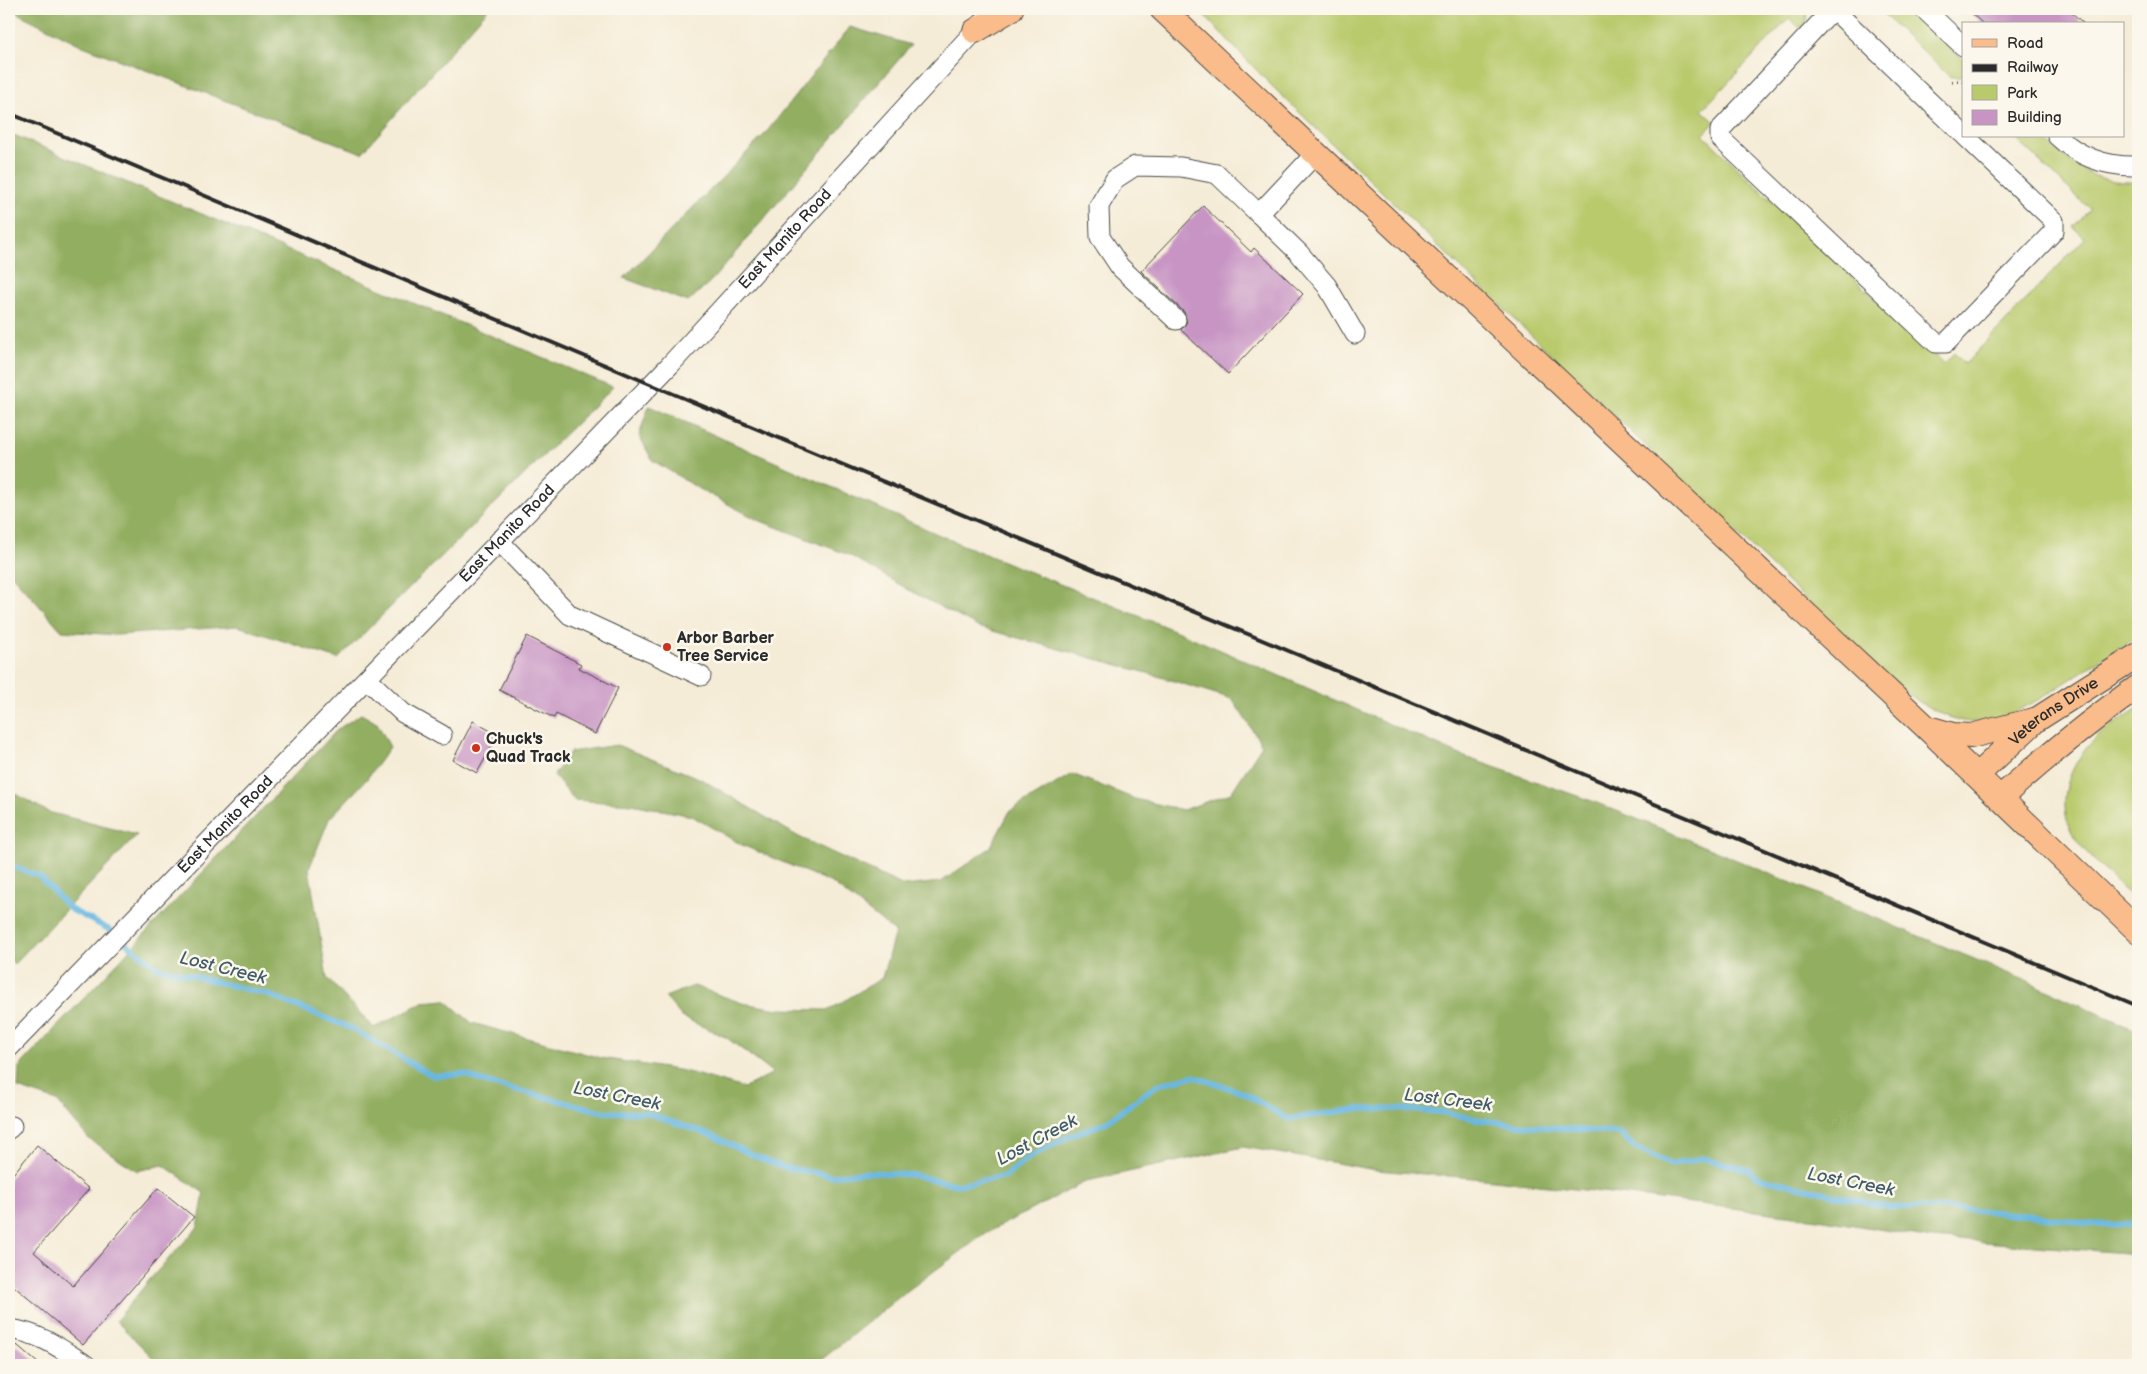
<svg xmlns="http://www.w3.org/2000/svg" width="2147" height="1374" viewBox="0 0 2147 1374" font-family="'Balsamiq Sans',sans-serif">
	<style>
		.green { fill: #b9ca6d; stroke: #727a4c }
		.forest { fill: #92ae60; stroke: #5e6c46 }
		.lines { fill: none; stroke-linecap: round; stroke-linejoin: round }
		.stream { stroke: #68b8e3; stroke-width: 5.5 }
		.building { fill: #c794c4 }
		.minor-casing { stroke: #494845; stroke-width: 21 }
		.major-casing { stroke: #494845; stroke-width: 26 }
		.path { stroke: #494845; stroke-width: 3; stroke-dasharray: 1 4; stroke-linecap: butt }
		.minor { stroke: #fff; stroke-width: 19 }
		.major { stroke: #fabc8b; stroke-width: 24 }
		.rail { stroke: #2b2b2b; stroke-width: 4 }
		.poi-dot { fill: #c8321e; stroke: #fbf7ec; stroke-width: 2 }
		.labels { text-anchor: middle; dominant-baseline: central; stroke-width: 5; stroke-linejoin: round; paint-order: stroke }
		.street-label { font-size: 16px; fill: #2b2b2b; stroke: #fbf7ec }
		.poi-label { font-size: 16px; font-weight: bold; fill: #2b2b2b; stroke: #fbf7ec; text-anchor: start }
		.water-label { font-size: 18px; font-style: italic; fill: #405c6b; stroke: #fbf7ec }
	</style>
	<rect width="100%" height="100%" fill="#fbf7ec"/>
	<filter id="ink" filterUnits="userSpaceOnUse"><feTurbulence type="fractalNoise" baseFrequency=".02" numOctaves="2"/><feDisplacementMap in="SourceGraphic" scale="10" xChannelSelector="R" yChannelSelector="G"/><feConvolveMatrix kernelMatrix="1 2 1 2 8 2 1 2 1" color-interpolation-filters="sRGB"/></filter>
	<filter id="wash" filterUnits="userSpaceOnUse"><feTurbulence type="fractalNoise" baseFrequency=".0096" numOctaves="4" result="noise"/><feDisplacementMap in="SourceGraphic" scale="20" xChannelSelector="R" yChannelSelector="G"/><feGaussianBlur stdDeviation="1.12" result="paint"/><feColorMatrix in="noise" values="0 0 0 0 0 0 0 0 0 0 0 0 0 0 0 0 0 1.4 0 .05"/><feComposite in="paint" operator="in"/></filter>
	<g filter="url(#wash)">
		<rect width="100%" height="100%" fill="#f5ecd7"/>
		<path class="green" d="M1198,9H1807L1806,21L1800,28L1789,18L1702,110L1715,122L1703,135L1944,364L1954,353L1965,364L2085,238L2073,227L2090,209L2013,136H2042C2072,166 2094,184 2138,182V637C2122,647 2105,656 2089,667C2058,687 2002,730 1963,721C1922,712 1887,677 1857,649L1271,85Z
			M1878,9H1908L1963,59V77H1950Z
			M2138,708V904C2120,884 2099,867 2082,847C2052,813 2065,768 2095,739C2107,727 2124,718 2138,708Z"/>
		<path class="forest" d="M9,9H488L362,153L83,46Z
			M850,27L911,45L713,279L688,302L624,278L765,134Z
			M9,133L613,387L338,659L238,626L117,635L62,631L9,572Z
			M649,406L953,541L1186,635L1465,757L1592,801L1679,836L2027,981L2138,1031V1254L1932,1238L1818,1219L1629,1195L1484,1179L1376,1170L1243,1147L1087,1181L986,1233L903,1294L815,1365H160L116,1321L151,1278L198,1227L204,1193L163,1165L137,1171L89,1139L57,1101L18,1088L19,1067L338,729L361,714L377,723L390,747L366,780L329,819L309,869L327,978L374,1028L423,1002L445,1000L472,1023L601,1058L684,1071L744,1088L773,1073L727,1038L682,1017L665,997L694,986L742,1003L778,1009L829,1010L882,978L895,932L832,883L742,845L692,816L632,804L574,800L554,775L570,752L617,745L701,779L799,837L904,886L941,882L990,848L1010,811L1072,774L1135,799L1183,810L1231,793L1262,745L1232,699L1151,674L978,627L909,590L849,555L758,520L696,487L652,460L639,435Z
			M9,790L48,812L137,835L14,964L9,958Z"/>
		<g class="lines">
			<path class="stream" d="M9,865L39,876L70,909L108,929L157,967L269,995L353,1029L433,1076L464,1074L481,1081L604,1112L647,1113L713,1136L752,1155L783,1167L832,1176L866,1172L912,1175L958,1185L1006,1176L1028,1158L1070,1136L1105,1123L1157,1085L1193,1076L1244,1093L1288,1119L1357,1109H1398L1441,1112L1481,1120L1520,1125L1620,1133L1635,1148L1672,1165L1702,1158L1749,1170L1756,1177L1887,1207L1966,1209L2044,1217L2088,1224L2138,1225"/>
		</g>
		<g id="blocks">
			<path class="building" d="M1967,9H2068L2084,24H1983Z
				M1203,206L1251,252L1254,248L1303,294L1228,374L1181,330L1187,322L1184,312L1141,271Z
				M527,636L581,664L579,668L618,688L595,734L556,714L554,718L499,690Z
				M473,721L498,735L477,773L453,760Z
				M37,1145L89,1189L34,1252L73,1286L158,1188L194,1217L83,1345L9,1282V1179Z
				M17,1345L40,1365H9V1355Z"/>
		</g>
	</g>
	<g filter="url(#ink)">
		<use href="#blocks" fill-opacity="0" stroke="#494845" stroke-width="1"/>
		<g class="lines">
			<defs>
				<g id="minor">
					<path d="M1833,9L1720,130V138L1936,343H1946L2054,231V221L1965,136"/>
					<path d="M1833,9L1963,134"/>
					<path d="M1924,9L1963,46"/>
					<path d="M2057,136C2080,158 2107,167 2138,166"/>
					<path d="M1259,214L1299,253L1327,286L1355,334"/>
					<path d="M1176,320L1120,267L1100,237L1099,206L1115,179L1135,166L1181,167L1217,174L1259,214L1316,153"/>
					<path d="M499,541L570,615L701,676"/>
					<path d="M367,679L403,713L442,735"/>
					<path id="s1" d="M9,1048L670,365L984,21"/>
					<path d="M9,1129L12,1126"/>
					<path d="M9,1329C40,1333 60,1348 86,1365"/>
				</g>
				<g id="major">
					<path d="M1162,9L1926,727L2138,931"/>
					<path d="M975,31L1011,9"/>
					<path d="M1928,728L1953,735L1971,736L2034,720"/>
					<path id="s2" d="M1977,775L2036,720L2138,655"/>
					<path d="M2000,798C2045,758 2089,721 2138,687"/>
				</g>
			</defs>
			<use href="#minor" class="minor-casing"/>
			<use href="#major" class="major-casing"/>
			<path class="path" d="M1952,81H1963"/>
			<use href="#minor" class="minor"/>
			<use href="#major" class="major"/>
			<path class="rail" d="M9,113L669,392L2138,1006"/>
		</g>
	</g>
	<g class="poi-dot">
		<circle cx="667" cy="647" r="5"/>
		<circle cx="476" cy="748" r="5"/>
	</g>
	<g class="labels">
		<g class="street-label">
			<text stroke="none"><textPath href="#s1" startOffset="1121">East Manito Road</textPath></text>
			<text stroke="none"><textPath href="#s1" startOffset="716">East Manito Road</textPath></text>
			<text stroke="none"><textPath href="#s2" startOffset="100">Veterans Drive</textPath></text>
			<text stroke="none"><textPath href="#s1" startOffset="311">East Manito Road</textPath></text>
		</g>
		<g class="poi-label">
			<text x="677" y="638">Arbor Barber<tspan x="677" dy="18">Tree Service</tspan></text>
			<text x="486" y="739">Chuck's<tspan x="486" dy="18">Quad Track</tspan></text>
		</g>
		<g class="water-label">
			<text transform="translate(223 968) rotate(14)">Lost Creek</text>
			<text transform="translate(617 1096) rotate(11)">Lost Creek</text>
			<text transform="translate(1448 1100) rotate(7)">Lost Creek</text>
			<text transform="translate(1037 1140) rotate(-28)">Lost Creek</text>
			<text transform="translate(1851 1182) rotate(11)">Lost Creek</text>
		</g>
	</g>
	<rect width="2147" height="1374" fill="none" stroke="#fbf7ec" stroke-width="30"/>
	<rect x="1962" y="22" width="162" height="115" fill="#fbf7ec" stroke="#a8a59f"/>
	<rect x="1972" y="39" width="25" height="8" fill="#fabc8b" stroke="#a8a59f"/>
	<text x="2007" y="48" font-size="15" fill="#2b2b2b">Road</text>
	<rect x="1972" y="64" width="25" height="8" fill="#2b2b2b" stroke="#a8a59f"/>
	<text x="2007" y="72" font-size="15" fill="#2b2b2b">Railway</text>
	<rect x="1972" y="85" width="25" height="15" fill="#b9ca6d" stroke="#a8a59f"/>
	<text x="2007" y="98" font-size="15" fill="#2b2b2b">Park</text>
	<rect x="1972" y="110" width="25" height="15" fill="#c794c4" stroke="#a8a59f"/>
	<text x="2007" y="122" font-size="15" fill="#2b2b2b">Building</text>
</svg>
